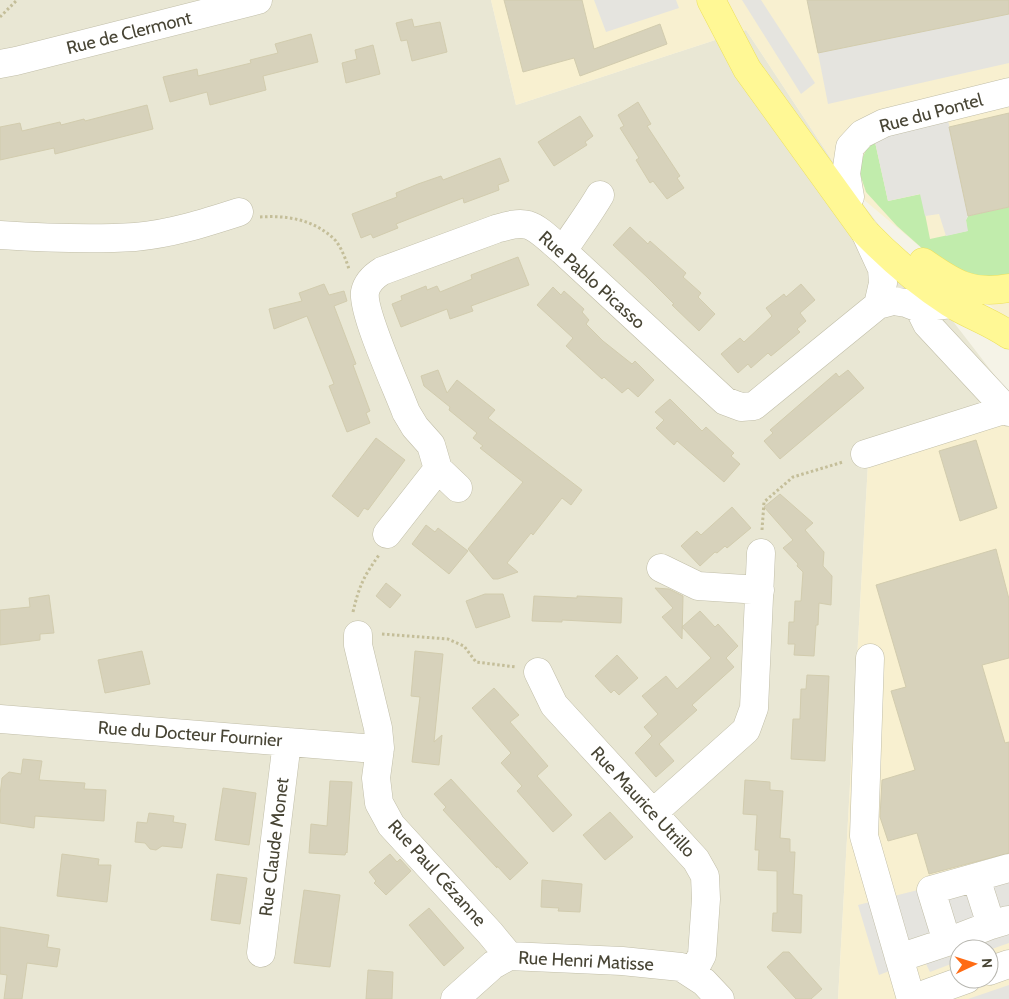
<svg xmlns="http://www.w3.org/2000/svg" width="1009" height="999" viewBox="0 0 1009 999" font-family="Cabin,sans-serif">
	<style>
		.residential { fill: #e9e7d4 }
		.commercial { fill: #f8f0d0; fill-rule: evenodd }
		.green { fill: #c1ecac }
		.parking { fill: #e5e4df }
		.building { fill: #d7d2bb; stroke: #d2ccae }
		.lines { fill: none; stroke-linecap: round; stroke-linejoin: round }
		.minor-casing { stroke: #c1bea8; stroke-width: 29 }
		.major-casing { stroke: #ede15d; stroke-width: 29 }
		.path { stroke: #c4be99; stroke-width: 3; stroke-dasharray: 2.5 2.5; stroke-linecap: butt }
		.minor { stroke: #fff; stroke-width: 28 }
		.major { stroke: #fff895; stroke-width: 28 }
		.labels { text-anchor: middle; dominant-baseline: central; stroke-width: 4; stroke-linejoin: round; paint-order: stroke }
		.street-label { font-size: 18px; fill: #484535; stroke: #fff }
	</style>
	<rect width="100%" height="100%" fill="#f5f3e7"/>
	<path class="residential" d="M0,0H491L516,105L746,30L851,189L1009,394L868,463L838,999H0Z"/>
	<path class="commercial" d="M491,0H1009V321L851,189L746,30L516,105Z
		M1000,415L1009,427V999H838L868,463ZM959,949H989V979H959Z"/>
	<path class="green" d="M875,142L888,201L921,194L930,239L967,231L966,220L968,216L1009,207V274L999,278L969,276L942,266L897,226L866,192L860,174L862,159L867,148Z"/>
	<path class="parking" d="M594,0H676L679,8L606,32Z
		M742,0H761L815,83L801,94Z
		M1009,14V63L828,104L818,53Z
		M948,120L968,216L966,220L968,231L946,236L939,214L925,216L920,194L888,201L875,142L888,135Z
		M1009,878V943L989,950L970,949L967,940L948,949L951,964L930,972L923,958L879,975L858,905L922,889Z
		M1009,985V999H968Z"/>
	<path class="building" d="M504,0H582L594,49L660,24L667,44L580,76L574,58L523,72Z
		M807,0H1009V14L818,53Z
		M412,19L414,27L440,22L447,52L412,61L407,40L401,41L396,23Z
		M311,34L318,62L263,76L266,90L210,105L207,92L170,102L163,77L197,69L198,76L251,63L250,60L278,53L275,44Z
		M373,45L380,74L346,83L342,63L357,59L355,50Z
		M638,102L651,124L647,126L680,176L677,178L684,188L667,199L653,181L650,183L636,160L639,158L620,128L624,126L618,115Z
		M147,105L153,129L55,154L54,148L0,160V127L20,123L22,131L60,122L61,125L84,119L85,121Z
		M1009,113V207L968,216L949,127Z
		M580,116L593,136L585,142L587,145L554,166L538,142Z
		M500,158L509,181L498,185L499,190L464,203L463,198L396,224L398,228L373,238L371,234L361,238L352,214L397,197L396,193L418,184L441,176L443,180Z
		M630,227L648,244L650,241L686,273L683,277L701,293L698,297L715,314L699,331L672,305L674,304L648,278L613,245Z
		M518,257L529,285L471,306L473,311L450,319L447,309L401,327L392,304L402,300L401,296L426,286L427,290L437,286L440,292L472,279L471,275Z
		M324,284L329,295L344,291L347,301L334,306L356,364L353,365L370,411L366,413L370,423L347,432L329,386L334,384L307,316L274,329L269,309L302,301L299,293Z
		M801,284L815,300L800,313L806,321L797,329L800,332L771,356L768,353L751,368L748,364L738,373L721,354L740,338L744,342L772,316L766,308L784,294L786,297Z
		M553,287L561,295L564,291L584,309L582,312L589,320L586,324L603,341L632,364L635,361L654,380L638,397L628,388L622,393L604,377L602,379L566,346L573,338L537,305Z
		M438,370L447,393L457,380L495,410L488,418L582,490L571,505L562,498L533,535L531,533L507,563L518,572L498,579H493L468,549L523,482L480,448L483,446L473,438L477,433L449,410L450,407L424,386L421,376Z
		M848,370L864,388L780,459L764,441L773,433L770,430L836,373L839,377Z
		M670,399L702,431L706,427L734,453L731,456L740,464L724,482L677,441L674,445L656,428L664,420L655,412Z
		M376,438L405,460L368,510L364,508L358,517L332,496Z
		M976,440L997,508L960,521L939,451Z
		M780,494L813,523L805,530L824,552L823,566L832,576L831,605L819,603L818,625H816L814,656L794,655L795,644H788L789,622H794L795,601H801L803,572L797,566L798,564L783,548L793,540L764,507Z
		M732,507L751,528L727,548L725,546L717,553L715,552L700,566L681,546L697,531L701,535Z
		M426,525L435,532L438,528L468,551L449,574L412,544Z
		M996,549L1009,599V658L982,665L1005,743L1009,742V853L929,874L917,833L888,841L880,817L882,780L915,770L891,691L906,687L876,585Z
		M386,583L401,595L390,608L376,596Z
		M655,588L669,589L683,596L682,639L662,617L673,608Z
		M485,594H503L510,617L476,628L466,601Z
		M49,595L54,633L40,634V640L0,645V610L30,607L29,598Z
		M534,596L577,598V596L622,598L621,623L562,620V622L532,621Z
		M700,611L715,627L718,624L738,646L726,658L734,667L692,705L697,710L659,744L674,761L656,777L635,753L652,736L644,727L658,714L642,696L666,676L677,689L711,658L682,627Z
		M142,651L150,684L105,693L98,660Z
		M415,651L443,654L434,742L442,735L439,765L412,762L420,697L411,696Z
		M617,655L638,678L619,695L614,690L611,693L595,676Z
		M807,675L829,676L825,761L791,759L793,719H800L801,689H806Z
		M494,688L519,715L510,722L548,766L537,776L572,815L553,832L517,791L522,786L501,763L511,753L472,708Z
		M23,759L42,761L39,780L85,783L84,789L106,790L104,821L35,816L34,828L0,823V795L2,778L9,772L21,774Z
		M451,779L528,863L510,880L497,866V868L443,810L446,807L434,794Z
		M745,780L770,782V790L783,791L780,838L790,839V852H795L793,894L802,895L801,933L772,931L773,913H777V871L758,870L759,850H755L757,815L743,814Z
		M330,781L352,782L347,853L346,852L345,855L309,853L311,824L327,826Z
		M223,788L256,793L249,845L215,840Z
		M610,812L633,837L605,860L583,835Z
		M149,813L174,816L173,822L186,824L182,848L162,846L156,850L150,849L145,843L135,842L137,822L147,823Z
		M62,854L99,859L98,865H111L107,902L57,896Z
		M390,854L397,862L400,859L411,871L386,895L374,883L376,881L369,872Z
		M217,874L247,878L240,924L211,920Z
		M542,880L582,884L580,912L558,911L559,908L541,907Z
		M304,890L340,895L330,967L294,963Z
		M429,908L464,948L444,966L409,925Z
		M0,927L49,935L47,947L60,949L57,967L27,963L22,999H4L7,975L0,974Z
		M783,952H789L822,989L811,999H796L767,967Z
		M368,970L393,972L392,999H366Z"/>
	<g class="lines">
		<defs>
			<path id="minor" d="M0,64L16,61L258,0
				M850,197L846,174L850,147L862,134L884,123L1009,92
				M865,232L882,269L883,283L878,305
				M0,235C45,238 90,240 135,237C170,234 205,223 239,212
				M563,251C575,232 589,214 600,195
				M919,308L927,324L1009,412
				M865,454L1007,409
				M458,488L438,469L431,445L415,427L406,412C397,388 362,312 365,292C367,282 374,276 382,271L496,229C506,226 518,222 528,225C539,228 554,244 563,251L725,401L741,407L754,406L878,305L893,301L906,303L919,308L951,304
				M387,534L438,469
				M661,568L698,586L760,590
				M358,635V645L378,728L380,748L376,778L379,803L391,825L490,933L509,956
				M870,658L864,836L911,999
				M538,672L554,705L696,860L705,876L706,899L702,955L692,974
				M0,719L363,748H380
				M653,813L746,730L754,708L761,553
				M976,878L991,925L1008,920
				M947,942L931,890L1009,868
				M261,953L287,742
				M899,958L947,942L991,925
				M989,971L1009,964
				M455,999L493,965L509,956L622,961L681,967L704,982L720,999
				M912,999L967,979"/>
			<path id="major" d="M711,0L747,69L864,231C890,258 919,283 950,303C969,315 991,322 1009,335
				M923,262C953,283 971,295 1009,288"/>
		</defs>
		<use href="#minor" class="minor-casing"/>
		<use href="#major" class="major-casing"/>
		<path class="path" d="M0,17L17,0
			M260,217C288,215 316,220 336,241C342,249 346,260 349,269
			M762,530L764,502L793,477L843,462
			M353,612C359,586 364,576 379,555
			M382,634L448,639L464,646L476,662L516,667"/>
		<use href="#minor" class="minor"/>
		<use href="#major" class="major"/>
	</g>
	<g class="labels">
		<g class="street-label">
			<text transform="translate(129 33) rotate(-14)">Rue de Clermont</text>
			<text transform="translate(931 113) rotate(-15)">Rue du Pontel</text>
			<text transform="translate(592 280) rotate(42)">Rue Pablo Picasso</text>
			<text transform="translate(190 734) rotate(4)">Rue du Docteur Fournier</text>
			<text transform="translate(643 802) rotate(47)">Rue Maurice Utrillo</text>
			<text transform="translate(274 847) rotate(-83)">Rue Claude Monet</text>
			<text transform="translate(437 873) rotate(48)">Rue Paul Cézanne</text>
			<text transform="translate(586 961) rotate(3)">Rue Henri Matisse</text>
		</g>
	</g>
	<g transform="translate(974 964) rotate(86)"><circle r="24" fill="#ffffff" stroke="#b6b5ae"/>
	<path d="M0-4L9 19L0 12L-9 19Z" fill="#ff6b13"/>
	<text y="-8" font-size="14" font-weight="bold" text-anchor="middle" fill="#484535">N</text>
	</g>
</svg>
